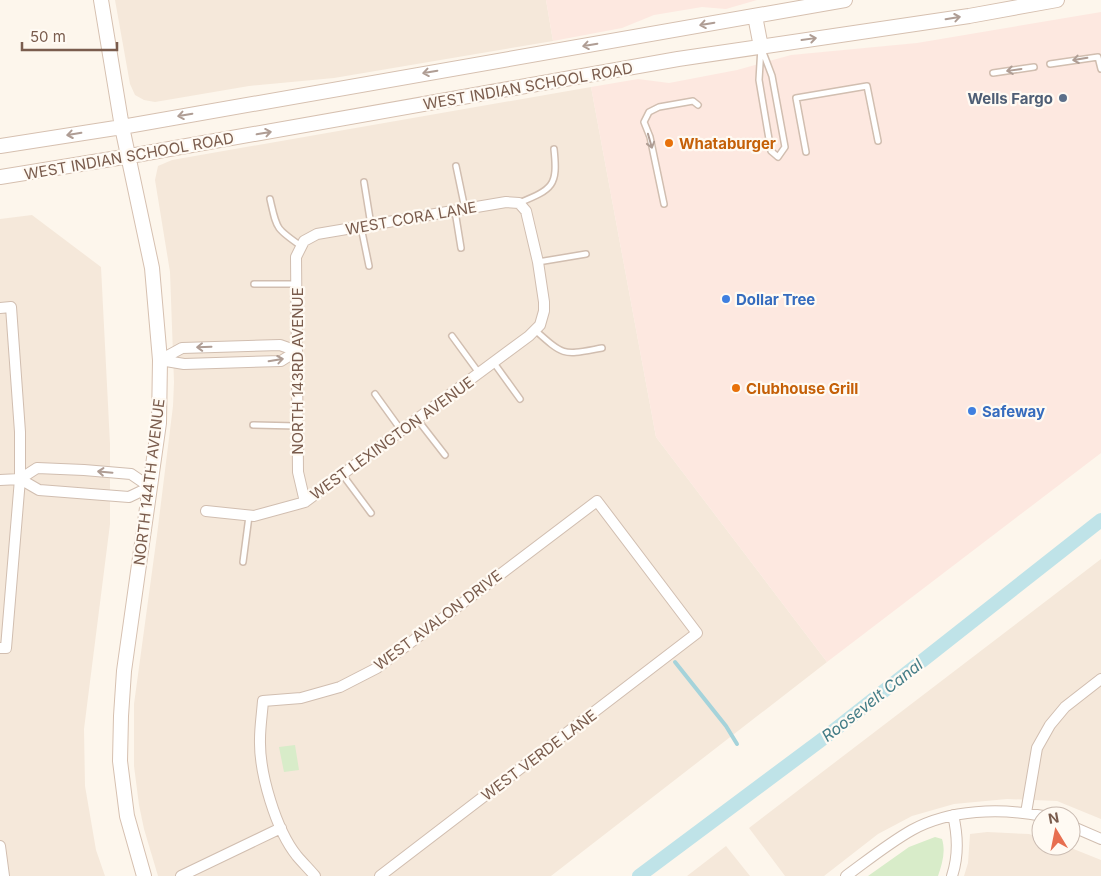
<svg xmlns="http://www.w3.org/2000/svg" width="1101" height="876" viewBox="0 0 1101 876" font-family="Inter,sans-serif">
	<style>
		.residential { fill: #f5e8da }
		.commercial { fill: #fde8e0 }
		.green { fill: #d8ecc9 }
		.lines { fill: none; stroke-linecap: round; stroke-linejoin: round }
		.stream { stroke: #a5d3da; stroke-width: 4 }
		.canal { stroke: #bfe3e8; stroke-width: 14 }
		.service-casing { stroke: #d1beb0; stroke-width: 8 }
		.minor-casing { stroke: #d1beb0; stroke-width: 12 }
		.secondary-casing { stroke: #d6c0b0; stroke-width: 16 }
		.service { stroke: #fff; stroke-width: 5 }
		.minor { stroke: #fff; stroke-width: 10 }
		.secondary { stroke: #fff; stroke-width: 14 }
		.oneway { stroke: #af9d94 }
		.service-dot { fill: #5c6f8a; stroke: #fffaf3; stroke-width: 2 }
		.food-dot { fill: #e8710a; stroke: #fffaf3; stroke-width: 2 }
		.shop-dot { fill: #3f7fe0; stroke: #fffaf3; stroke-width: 2 }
		.labels { text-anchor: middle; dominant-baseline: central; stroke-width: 4.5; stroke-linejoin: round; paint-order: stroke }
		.street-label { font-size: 15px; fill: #7a5c4d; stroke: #fffaf3 }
		.service-label { font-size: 15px; font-weight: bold; fill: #4e5e75; stroke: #fffaf3; text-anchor: end }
		.food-label { font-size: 15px; font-weight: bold; fill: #c56008; stroke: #fffaf3; text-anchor: start }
		.shop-label { font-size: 15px; font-weight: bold; fill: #366cbe; stroke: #fffaf3; text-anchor: start }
		.water-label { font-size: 16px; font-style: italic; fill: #437c86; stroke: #fffaf3 }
	</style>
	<rect width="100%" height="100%" fill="#fdf6ec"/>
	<path class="residential" d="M115,0H546L553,41L334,78L249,86L155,102L144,100L135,95L130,84Z
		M591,87L656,437L827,662L551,876H158L144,829L139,805L134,766V704L157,535L173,406L174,382L170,272L155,180L158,166L172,160Z
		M32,215L101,267L110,444V524L84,729L85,786L96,850L105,876H0V219Z
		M1101,559V819L1057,801L1007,799L954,804L912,816L878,834L824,876H785L749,828Z
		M987,832L1029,834L1041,838V846H1066L1101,860V876H964L968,863L970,834Z
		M726,846L750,876H687Z"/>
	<path class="commercial" d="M546,0H757L726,9L702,7L654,15L622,28L553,41Z
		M1101,12V453L827,662L656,437L591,87L638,79L669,83L737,70L791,55L917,43Z"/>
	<path class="green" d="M295,745L299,770L284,772L279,747Z
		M935,837L942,839C946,852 942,864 938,876H868L909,847Z"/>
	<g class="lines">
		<path class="stream" d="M675,662L726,726L737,744"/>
		<path class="canal" d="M639,876L828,735L1101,520"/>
		<defs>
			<path id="service" d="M761,47L772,76L785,147L778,157L771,151L759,80Z
				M1050,64L1098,57L1101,69
				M993,73L1034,67
				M806,152L796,98L867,86L878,141
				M456,166L465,209
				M364,182L371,225
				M270,199C277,229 275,228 301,246
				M519,203C553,189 558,186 554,149
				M664,204L650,137L644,122L649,112L659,107L693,101L698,105
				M455,211L461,248
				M361,227L369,266
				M538,262L586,254
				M254,284H296
				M535,330C565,357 563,355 602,348
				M452,336L479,373
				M494,363L520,399
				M375,394L401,430
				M417,419L445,455
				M253,425L297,426
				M342,474L371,513
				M243,562L249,516"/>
			<path id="minor" d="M0,308L11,307L20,432V479L6,648H0
				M160,360L182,348L280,345L297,351
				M160,360L184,364L281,361L297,351
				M20,479L37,468L84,470L131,474L150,487
				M0,480L20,479L39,490L129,497L150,487
				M206,511L254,516L305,502L529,336L540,325L544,311V302L538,262L526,211L519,203L506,202L317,234L304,241L296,257L298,472L305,502
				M1026,813L1037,748L1050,725L1065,707L1101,679
				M1071,826L1101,839
				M0,846L4,876
				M181,876L281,828
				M315,876C309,869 303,863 297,856C276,830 259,773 260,739C260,727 262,714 263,701L301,698L340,687L377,668L597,501L697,633L380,876
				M846,876C868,860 889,843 912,830C950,809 1001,808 1043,816
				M952,876C959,855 958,836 953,815"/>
			<path id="secondary" d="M101,0L122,127L152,268L160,360L159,423L124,671L121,716L120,761L127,816L144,876
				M755,16L761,47
				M0,146L122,127L845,0
				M0,177L130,156L678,59L969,16L1057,0"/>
		</defs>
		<use href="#service" class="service-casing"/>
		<use href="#minor" class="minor-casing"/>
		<use href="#secondary" class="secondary-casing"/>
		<use href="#service" class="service"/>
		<use href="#minor" class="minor"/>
		<use href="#secondary" class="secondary"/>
	</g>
	<defs><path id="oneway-shaft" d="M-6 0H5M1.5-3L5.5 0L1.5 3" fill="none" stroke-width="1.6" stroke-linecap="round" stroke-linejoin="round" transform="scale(1.25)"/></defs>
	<g class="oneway">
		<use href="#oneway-shaft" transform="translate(953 18) rotate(-9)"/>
		<use href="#oneway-shaft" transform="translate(707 24) rotate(170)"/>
		<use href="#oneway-shaft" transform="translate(809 39) rotate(-8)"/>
		<use href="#oneway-shaft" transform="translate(590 45) rotate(170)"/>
		<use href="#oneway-shaft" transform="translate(1080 59) rotate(171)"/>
		<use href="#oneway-shaft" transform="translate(1014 70) rotate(172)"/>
		<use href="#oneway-shaft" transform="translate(430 72) rotate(170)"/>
		<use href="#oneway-shaft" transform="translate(185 115) rotate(170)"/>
		<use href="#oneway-shaft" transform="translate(264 133) rotate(-10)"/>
		<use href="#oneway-shaft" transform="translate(74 134) rotate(171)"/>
		<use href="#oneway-shaft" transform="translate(650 141) rotate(74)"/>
		<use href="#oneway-shaft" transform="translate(204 347) rotate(178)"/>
		<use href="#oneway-shaft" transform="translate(276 360) rotate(-9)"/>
		<use href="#oneway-shaft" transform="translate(105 472) rotate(-175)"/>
	</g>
	<circle class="service-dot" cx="1063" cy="98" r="5"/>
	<g class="food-dot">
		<circle cx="669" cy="143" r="5"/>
		<circle cx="736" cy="388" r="5"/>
	</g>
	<g class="shop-dot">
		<circle cx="726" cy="299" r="5"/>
		<circle cx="972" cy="411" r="5"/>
	</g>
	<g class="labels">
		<g class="street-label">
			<text transform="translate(528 86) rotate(-10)">WEST INDIAN SCHOOL ROAD</text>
			<text transform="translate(129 156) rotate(-10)">WEST INDIAN SCHOOL ROAD</text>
			<text transform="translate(411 218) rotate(-10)">WEST CORA LANE</text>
			<text transform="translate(297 371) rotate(-90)">NORTH 143RD AVENUE</text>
			<text transform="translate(392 438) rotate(-36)">WEST LEXINGTON AVENUE</text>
			<text transform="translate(149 482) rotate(-83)">NORTH 144TH AVENUE</text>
			<text transform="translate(438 620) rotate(-37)">WEST AVALON DRIVE</text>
			<text transform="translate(539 755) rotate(-37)">WEST VERDE LANE</text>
		</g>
		<g class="service-label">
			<text x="1053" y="98">Wells Fargo</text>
		</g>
		<g class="food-label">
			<text x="679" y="143">Whataburger</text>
			<text x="746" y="388">Clubhouse Grill</text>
		</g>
		<g class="shop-label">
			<text x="736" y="299">Dollar Tree</text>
			<text x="982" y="411">Safeway</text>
		</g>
		<g class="water-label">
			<text transform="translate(872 700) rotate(-38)">Roosevelt Canal</text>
		</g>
	</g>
	<g transform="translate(1056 831) rotate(350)"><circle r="24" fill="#fffaf3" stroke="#cabbb1"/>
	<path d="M0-4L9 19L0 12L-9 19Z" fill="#e76f51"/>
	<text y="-8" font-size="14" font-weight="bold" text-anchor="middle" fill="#7a5c4d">N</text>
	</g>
	<path d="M22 42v8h95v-8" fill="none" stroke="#7a5c4d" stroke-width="2.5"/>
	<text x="30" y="42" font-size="15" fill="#7a5c4d" stroke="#fffaf3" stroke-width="4" paint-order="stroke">50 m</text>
</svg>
